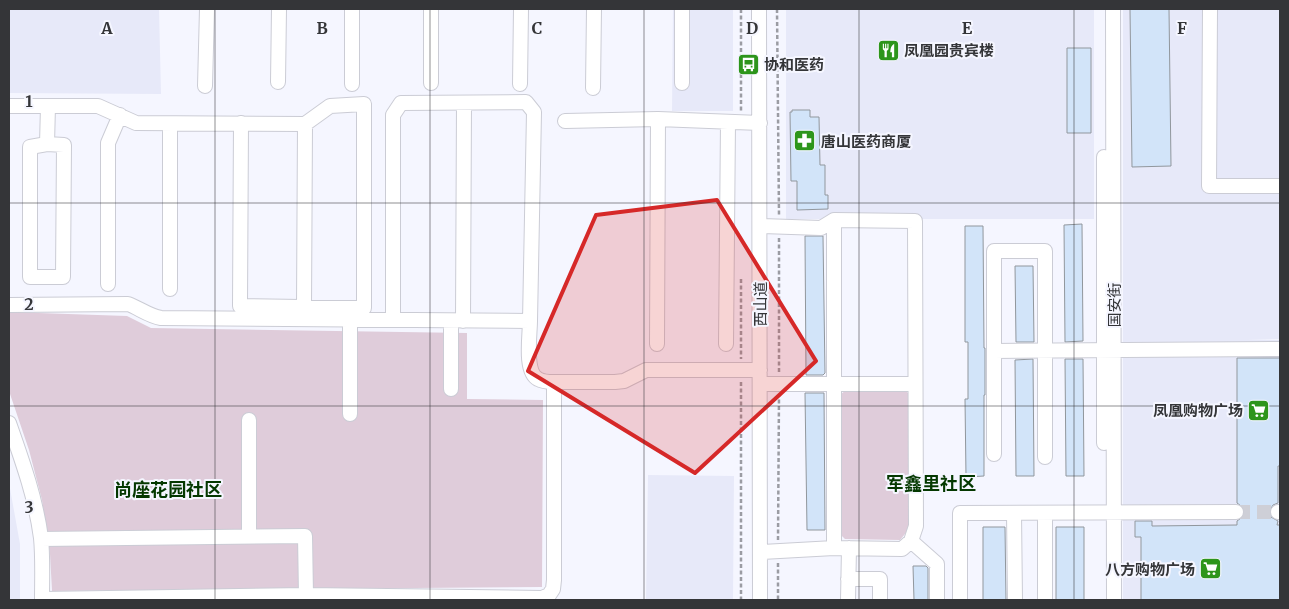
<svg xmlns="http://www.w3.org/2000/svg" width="1289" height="609" viewBox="0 0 1289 609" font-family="Merriweather,'Noto Sans SC',serif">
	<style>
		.built { fill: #e7e9f9 }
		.green { fill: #dfccda }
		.building { fill: #d2e4f9; stroke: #91979d }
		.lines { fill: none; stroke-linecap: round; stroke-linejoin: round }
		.minor-tunnel { stroke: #cecfd7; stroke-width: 14; stroke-dasharray: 14 7; stroke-linecap: butt }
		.minor-casing { stroke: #cbccd5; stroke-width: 16 }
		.path { stroke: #9b9ca3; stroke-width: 2.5; stroke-dasharray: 4 2.5; stroke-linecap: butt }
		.minor { stroke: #fff; stroke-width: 14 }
		.marked { fill: #d62828; fill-opacity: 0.2; stroke: #d62828; stroke-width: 4; stroke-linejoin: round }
		.grid { fill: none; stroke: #343538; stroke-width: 1; stroke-opacity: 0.55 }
		.labels { text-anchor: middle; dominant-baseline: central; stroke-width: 4; stroke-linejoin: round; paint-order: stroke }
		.poi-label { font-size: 15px; font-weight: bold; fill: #343538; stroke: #f5f6ff; text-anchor: start }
		.street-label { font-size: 15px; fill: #343538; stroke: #f5f6ff }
		.quarter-label { font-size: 18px; font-weight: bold; fill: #043800; stroke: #f5f6ff }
		.grid-label { font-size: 16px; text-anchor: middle; font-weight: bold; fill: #343538; stroke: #f5f6ff; stroke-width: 4; stroke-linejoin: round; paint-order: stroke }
	</style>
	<rect width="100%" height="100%" fill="#f5f6ff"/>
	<path class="built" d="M9,9H159L161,94L9,93Z
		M673,9H733V111H672Z
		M786,9H1094V219H786Z
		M1123,9H1280V339L1247,340H1280V600H1123Z
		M648,475L734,476L733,600H646Z
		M9,483L20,544V600H9Z"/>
	<path class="green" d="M9,312L127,316L151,328L467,333V399L543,400L542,587L52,591L50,554L42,500L29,450L9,391Z
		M846,390H905L910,395L909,529L900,540L845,539L840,534V395Z"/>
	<path class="building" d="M1130,9H1169L1171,166L1132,167Z
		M1067,48H1091V133H1067Z
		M792,110H810V117H819L820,165H825V195H828V209L797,210V181H791L790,112H792Z
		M1082,224L1083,341L1065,342L1064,225Z
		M965,226H983L984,348H985V395H984V476L966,477L965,399H968V342H965Z
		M805,236H823L825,373L823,375H806Z
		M1015,266H1033L1034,342H1016Z
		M1237,358H1280V466H1278V503L1273,505L1269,512L1271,517L1278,521L1277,525H1280V600H1141V537H1135V521H1152V526L1237,525V521L1244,516V508L1237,503Z
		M1033,359L1034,476H1016L1015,360Z
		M1065,359H1083L1084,476H1066Z
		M805,393H824L825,530H807Z
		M983,527H1005L1006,600H983Z
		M1056,527H1084V600H1056Z
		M913,566H926L928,568V600H914Z"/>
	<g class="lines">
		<path class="minor-tunnel" d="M1236,512H1278"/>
		<defs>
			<path id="minor" d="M431,9V83
				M682,9V83
				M759,9L760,600
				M1113,9L1114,600
				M1210,9L1209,186H1280
				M278,82L279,9
				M352,84V9
				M520,84L521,9
				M205,86L207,9
				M593,88L594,9
				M9,106H98L136,123L305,124L330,106L364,104V308L240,306L241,123
				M565,121L658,119L760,123
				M47,144L64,145L63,277H30V147L47,144L48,106
				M1104,157V443
				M760,226L821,228L834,220L915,221L916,526L911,541L902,549L834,548L760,552
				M108,284V143L120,115
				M170,289V124
				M9,305L128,304C139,308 149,316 161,318L530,321C530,335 524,372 538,379C543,382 550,382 554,382
				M304,307L305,124
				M350,320V414
				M393,320V115L401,103L526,102L534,112L530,321
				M451,321V389
				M463,321L464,103
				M657,344L658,119
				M726,344L728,122
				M994,351L1280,349
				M760,384H915
				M249,420V536
				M9,423C22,460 36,499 41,538C43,558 42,580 42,600
				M994,454V251H1045V457
				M1278,512H1280
				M1014,513L1015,600
				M1045,513V600
				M41,539L305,536L306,595
				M911,541L937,564V600
				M834,548V220
				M848,579H880V600
				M42,599L306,595L542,598L549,595L553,589L554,580V382H615L624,381L646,370H760
				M848,600L849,548
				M960,600V513L1236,512"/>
		</defs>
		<use href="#minor" class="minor-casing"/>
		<path class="path" d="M741,9V111
			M777,9L779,215
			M741,279V359
			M779,372V238
			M741,382V600
			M778,540L779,395
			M778,563V600"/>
		<use href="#minor" class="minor"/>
	</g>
	<path class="marked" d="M717,200L816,361L695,473L528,371L596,215Z"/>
	<path class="grid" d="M215,9V600M430,9V600M644,9V600M859,9V600M1074,9V600M9,203H1280M9,406H1280"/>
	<defs>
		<symbol id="restaurant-square" viewBox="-11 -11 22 22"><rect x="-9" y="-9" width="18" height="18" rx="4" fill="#2d951b" stroke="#f5f6ff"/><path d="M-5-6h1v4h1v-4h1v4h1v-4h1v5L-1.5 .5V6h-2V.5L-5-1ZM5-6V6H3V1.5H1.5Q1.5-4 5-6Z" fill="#fff"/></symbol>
		<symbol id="bus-square" viewBox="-11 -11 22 22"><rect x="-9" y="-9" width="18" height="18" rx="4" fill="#2d951b" stroke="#f5f6ff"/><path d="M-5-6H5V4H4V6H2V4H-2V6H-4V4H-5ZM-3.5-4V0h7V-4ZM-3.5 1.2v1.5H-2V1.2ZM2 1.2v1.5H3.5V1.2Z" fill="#fff"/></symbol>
		<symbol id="pharmacy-square" viewBox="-11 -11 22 22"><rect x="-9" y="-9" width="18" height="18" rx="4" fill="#2d951b" stroke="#f5f6ff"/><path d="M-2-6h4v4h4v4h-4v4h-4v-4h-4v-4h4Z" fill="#fff"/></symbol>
		<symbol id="supermarket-square" viewBox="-11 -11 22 22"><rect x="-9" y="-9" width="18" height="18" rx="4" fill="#2d951b" stroke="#f5f6ff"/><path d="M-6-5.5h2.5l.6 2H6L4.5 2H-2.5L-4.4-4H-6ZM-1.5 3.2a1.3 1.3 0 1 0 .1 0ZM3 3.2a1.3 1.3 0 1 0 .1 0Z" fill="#fff"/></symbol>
	</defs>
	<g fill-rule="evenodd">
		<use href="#restaurant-square" x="876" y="38" width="25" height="25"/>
		<use href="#bus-square" x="736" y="52" width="25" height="25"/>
		<use href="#pharmacy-square" x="792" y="128" width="25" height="25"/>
		<use href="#supermarket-square" x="1246" y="398" width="25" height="25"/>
		<use href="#supermarket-square" x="1198" y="556" width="25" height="25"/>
	</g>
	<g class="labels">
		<g class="poi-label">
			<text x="904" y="50">凤凰园贵宾楼</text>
			<text x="764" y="64">协和医药</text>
			<text x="821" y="141">唐山医药商厦</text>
			<text x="1243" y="410" text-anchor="end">凤凰购物广场</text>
			<text x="1195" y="569" text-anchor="end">八方购物广场</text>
		</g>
		<g class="street-label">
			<text transform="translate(760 304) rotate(-90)">西山道</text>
			<text transform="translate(1114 305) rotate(-90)">国安街</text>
		</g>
		<g class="quarter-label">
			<text x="931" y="483">军鑫里社区</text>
			<text x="168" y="489">尚座花园社区</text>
		</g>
	</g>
	<g class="grid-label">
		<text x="107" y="34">A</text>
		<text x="322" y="34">B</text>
		<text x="537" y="34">C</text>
		<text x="752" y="34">D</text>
		<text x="967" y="34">E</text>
		<text x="1182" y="34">F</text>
		<text x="29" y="107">1</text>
		<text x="29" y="310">2</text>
		<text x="29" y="513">3</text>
	</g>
	<rect width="1289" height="609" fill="none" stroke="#343538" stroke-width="20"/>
</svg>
